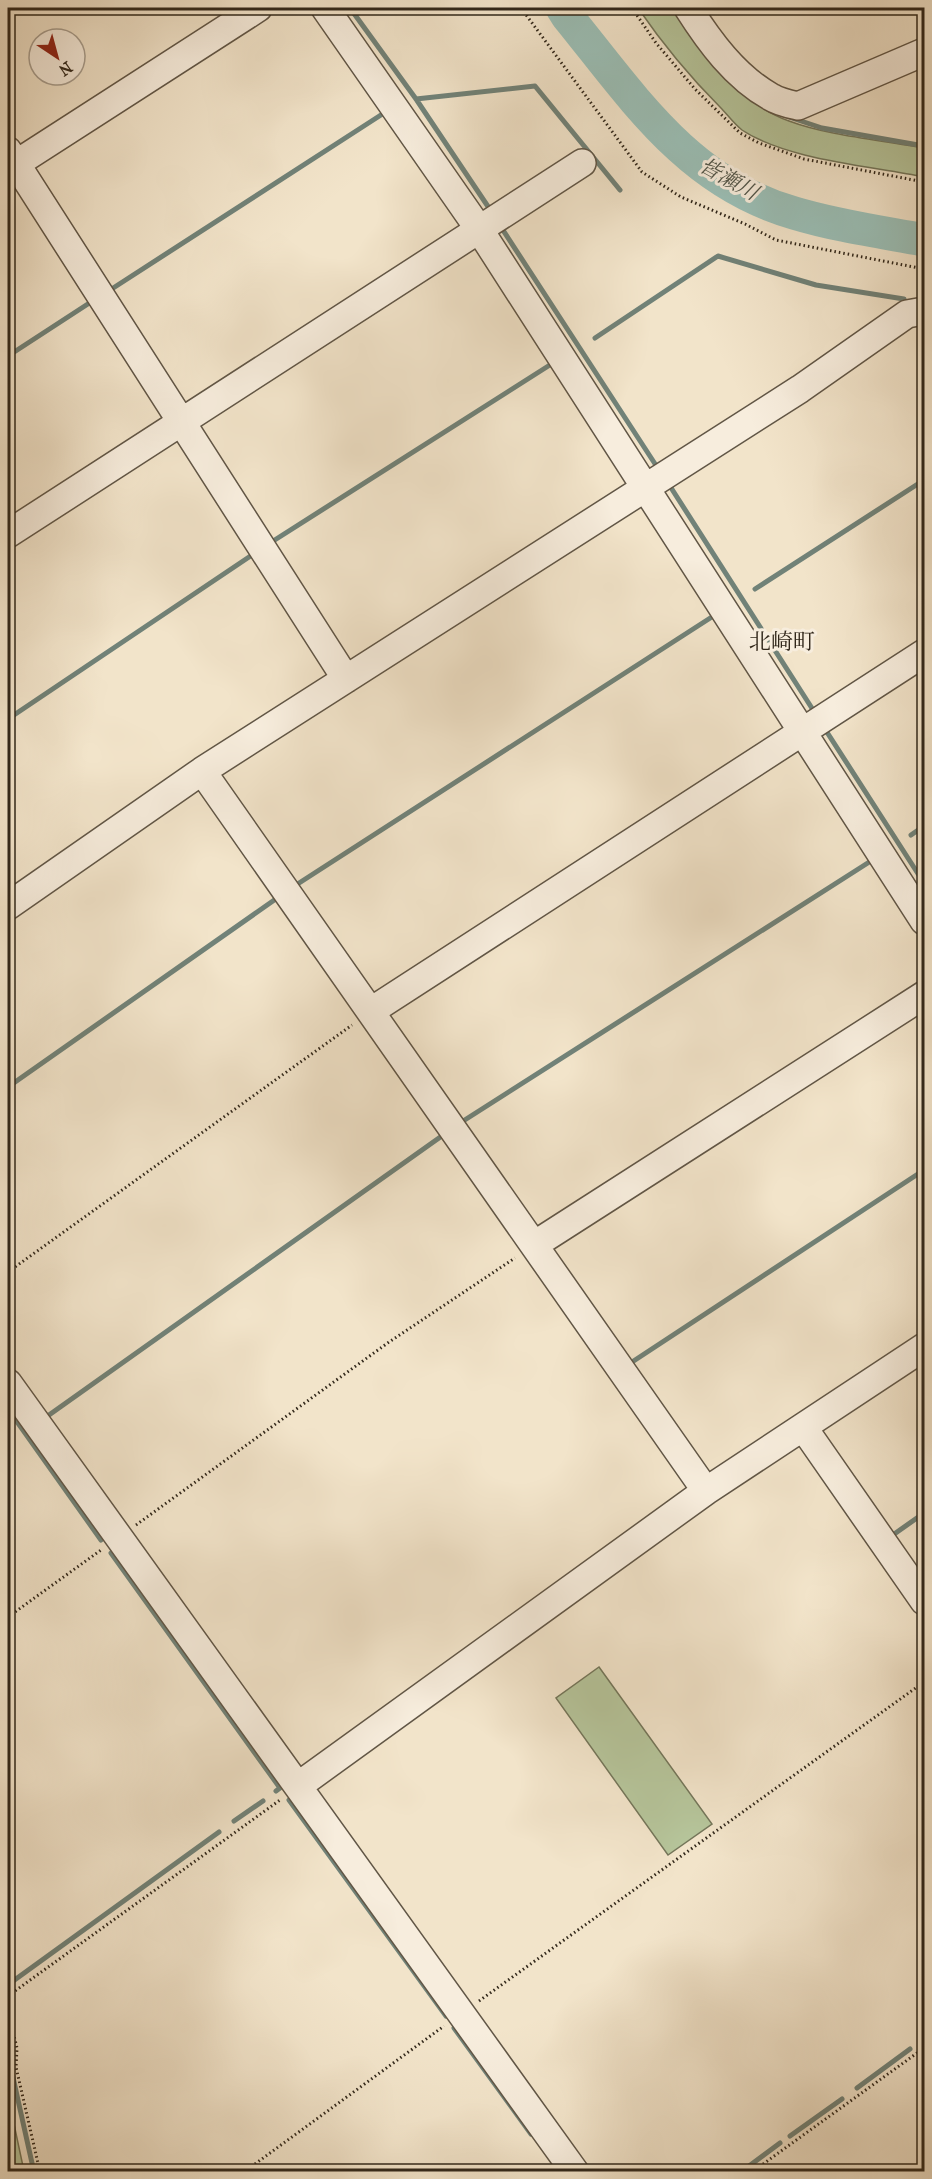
<svg xmlns="http://www.w3.org/2000/svg" width="932" height="2179" viewBox="0 0 932 2179" font-family="'IM FELL French Canon','Noto Serif JP',serif">
	<style>
		.green { fill: #b6c59b; stroke: #74765a; stroke-width: 1.5 }
		.lines { fill: none; stroke-linecap: round; stroke-linejoin: round }
		.stream { stroke: #718278; stroke-width: 5 }
		.river { stroke: #9bbfb6; stroke-width: 33 }
		.minor-casing { stroke: #615646; stroke-width: 30 }
		.path { stroke: #31271a; stroke-width: 3; stroke-dasharray: 1.5 3; stroke-linecap: butt }
		.minor { stroke: #f7eddd; stroke-width: 27 }
		.labels { text-anchor: middle; dominant-baseline: central; stroke-width: 6; stroke-linejoin: round; paint-order: stroke }
		.water-label { font-size: 21px; font-style: italic; fill: #515549; stroke: #f7eddd }
		.quarter-label { font-size: 22px; fill: #31271a; stroke: #f7eddd }
	</style>
	<rect width="100%" height="100%" fill="#f2e4ca"/>
	<filter id="stains"><feTurbulence type="fractalNoise" baseFrequency=".00333" numOctaves="4"/><feColorMatrix values="0 0 0 0 .2 0 0 0 0 .09 0 0 0 0 .02 0 0 0 .5 -.17"/></filter>
	<radialGradient id="worn" r=".72"><stop offset=".6" stop-color="#630" stop-opacity="0"/><stop offset="1" stop-color="#630" stop-opacity=".3"/></radialGradient>
	<path class="green" d="M638,8H673C702,50 738,103 789,121C829,136 882,140 924,148V177C871,166 787,160 742,130C734,124 727,114 720,107C689,76 662,43 638,8Z
		M599,1667L712,1824L668,1855L556,1698Z
		M8,2096L24,2171H8Z"/>
	<g class="lines">
		<path class="stream" d="M350,8L416,99L491,211
			M416,99L535,86L620,190
			M780,114L822,128L924,146
			M499,224L659,470
			M107,292L384,113
			M595,338L718,256L816,285L904,299
			M8,356L94,300
			M668,483L815,713
			M270,543L553,363
			M755,589L924,480
			M8,719L255,553
			M823,726L924,883
			M911,835L924,826
			M296,885L718,613
			M8,1087L280,896
			M460,1123L874,859
			M630,1366L629,1364L924,1170
			M8,1409L101,1540
			M49,1415L446,1133
			M890,1537L924,1513
			M111,1553L280,1788L276,1791
			M289,1800L446,2016
			M234,1821L263,1801
			M9,1984L219,1832
			M454,2028L531,2134
			M8,2055L34,2172
			M857,2088L910,2049
			M790,2136L842,2099
			M741,2172L780,2143"/>
		<path class="river" d="M562,8L567,16C633,97 688,183 794,213C837,226 881,232 924,240"/>
		<defs>
			<path id="minor" d="M325,8L479,229L924,921
				M688,8C709,41 735,77 771,97C779,102 789,104 798,106L924,52
				M8,151L346,679
				M8,169L258,8
				M8,534L582,163
				M202,771L706,1491
				M8,906L202,771L800,389L907,314L924,311
				M371,1011L924,653
				M534,1245L924,995
				M8,1383L575,2172
				M803,1427L924,1601
				M298,1786L706,1491L924,1347"/>
		</defs>
		<use href="#minor" class="minor-casing"/>
		<path class="path" d="M521,8L642,172L681,197L745,224L776,240L924,269
			M632,8L656,43L695,89L740,133L759,143L804,159L924,182
			M8,1272L352,1025
			M136,1525L389,1342L515,1258
			M8,1617L101,1550
			M8,1996L280,1800
			M479,2001L924,1682
			M8,2011L17,2048L16,2067L40,2172
			M244,2172L444,2026
			M752,2172L924,2048"/>
		<use href="#minor" class="minor"/>
	</g>
	<g class="labels">
		<g class="water-label">
			<text transform="translate(729 179) rotate(29)">皆瀬川</text>
		</g>
		<g class="quarter-label">
			<text x="782" y="642">北崎町</text>
		</g>
	</g>
	<rect width="932" height="2179" fill="none" stroke="#f2e4ca" stroke-width="30"/>
	<rect x="9" y="9" width="914" height="2161" fill="none" stroke="#31271a" stroke-width="3"/>
	<rect x="15" y="15" width="902" height="2149" fill="none" stroke="#31271a" stroke-width="1.5"/>
	<g transform="translate(57 57) rotate(144)"><circle r="28" fill="#f7eddd" stroke="#a89e8f" stroke-width="1.5"/>
	<path d="M0-4.5L10 22L0 15L-10 22Z" fill="#8f2418"/>
	<text y="-9" font-size="16" font-weight="bold" text-anchor="middle" fill="#31271a">N</text>
	</g>
	<rect width="100%" height="100%" filter="url(#stains)"/>
	<rect width="100%" height="100%" fill="url(#worn)"/>
</svg>
